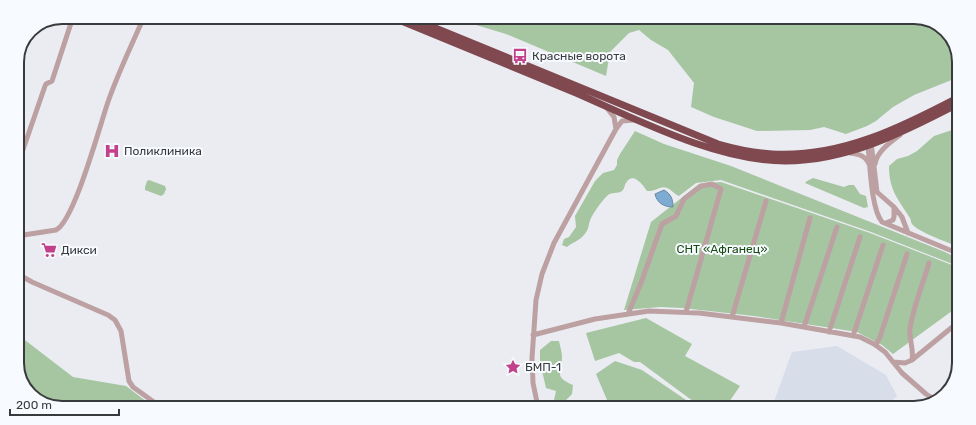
<svg xmlns="http://www.w3.org/2000/svg" width="976" height="425" viewBox="0 0 976 425" font-family="Rubik,sans-serif">
	<style>
		.built { fill: #d7dde9 }
		.green { fill: #a6c5a1 }
		.water { fill: #7eabd1; stroke: #6989a4 }
		.lines { fill: none; stroke-linecap: round; stroke-linejoin: round }
		.minor { stroke: #bca0a2; stroke-width: 5 }
		.highway { stroke: #7f494f; stroke-width: 7 }
		.labels { text-anchor: middle; dominant-baseline: central; stroke-width: 4; stroke-linejoin: round; paint-order: stroke }
		.poi-label { font-size: 12px; fill: #393a3c; stroke: #f7fafe; text-anchor: start }
		.park-label { font-size: 12px; fill: #164a0f; stroke: #f7fafe }
		.rim { fill: none; stroke: #393a3c; stroke-width: 2 }
	</style>
	<rect width="100%" height="100%" fill="#eaecf2"/>
	<path class="built" d="M837,346L886,375L897,396L883,408L772,407L792,352Z"/>
	<path class="green" d="M462,19L931,20L950,35L959,59V77L914,95L893,107L876,121L867,126L846,134L824,127L810,130L757,131L714,117L691,107L694,83L668,50L651,40L639,30L629,33L610,52L606,76L506,34L476,25Z
		M958,128L957,246C947,242 918,232 912,224C911,223 911,220 910,218C898,199 889,190 889,166L897,159L908,156L917,151L934,136Z
		M635,131L664,144L731,166L945,252L953,256L957,260L955,265L871,232L721,180L696,183L679,196C674,194 672,190 667,188C661,185 655,192 647,191C643,185 633,171 626,183C624,186 625,188 622,191C617,194 612,192 608,195C603,199 594,212 591,218C588,224 590,228 584,235C579,241 573,242 567,247L562,245L564,239L569,237L576,227L575,216L595,181L603,173L614,170L617,165V160L620,154Z
		M813,178L844,187L849,185H854L860,194L866,196L868,207L864,208L805,183L807,181Z
		M149,180L165,186L166,189L164,194L161,196L145,190V187L147,181Z
		M721,182L870,233L957,267L956,308L893,354L882,345L857,332L754,316L682,308L660,307L624,310L651,222L699,184Z
		M646,318L692,344L685,356L740,386L729,402L732,407H701L640,362H634L619,353L595,361L586,333Z
		M17,334L73,377L126,386L151,405H45L26,390L17,366Z
		M551,341H559C560,346 562,352 562,357C562,374 553,376 573,385L572,394L566,400L560,403L554,400L556,391L546,388L540,362V350Z
		M615,361L642,370L686,400L682,407H610L596,374Z"/>
	<path class="water" d="M664,190C671,194 673,199 673,207C664,207 657,203 655,194Z"/>
	<g class="lines">
		<path class="minor" d="M606,107L614,117L616,129
			M871,142L877,192L894,207L902,217L908,233
			M869,143L868,146C870,164 871,209 882,222L957,253
			M850,153C858,154 865,155 869,164
			M875,164C877,151 891,142 900,135
			M17,167L45,86L46,84L52,81L73,17
			M886,223L893,220L894,217V207
			M17,236L56,230C75,220 100,124 109,99C119,71 132,44 144,17
			M17,271L23,277L32,282L108,315L115,320L121,331L129,381L133,387L158,405
			M628,314L641,283L662,224L676,216L684,199L701,186L712,184L721,189L686,312
			M732,317L766,201
			M781,323L810,218
			M804,327L837,227
			M829,332L860,237
			M533,335L595,319L649,311L699,313L781,323L860,337L874,344L885,352L902,373L926,394L937,401
			M853,336L883,245
			M876,345L880,337L907,254
			M912,360L956,324
			M893,362L905,363L912,360C914,349 909,340 910,329C913,307 923,284 929,263
			M538,407L533,383L532,358L536,300L542,274L554,243L616,129L622,121L634,120"/>
		<path class="highway" d="M394,18C454,43 515,68 576,93C638,120 717,161 785,161C848,161 904,132 958,104
			M411,18L718,144C736,149 753,153 772,154C840,158 900,128 959,97"/>
	</g>
	<defs>
		<symbol id="bus-bare" viewBox="-9 -9 18 18"><path d="M-5-6H5V4H4V6H2V4H-2V6H-4V4H-5ZM-3.5-4V0h7V-4ZM-3.5 1.2v1.5H-2V1.2ZM2 1.2v1.5H3.5V1.2Z" fill="#c2418b" stroke="#f7fafe" stroke-width="2.5" paint-order="stroke"/></symbol>
		<symbol id="hospital-bare" viewBox="-9 -9 18 18"><path d="M-5-5h3v3.5h4V-5h3V5h-3V1.5h-4V5h-3Z" fill="#c2418b" stroke="#f7fafe" stroke-width="2.5" paint-order="stroke"/></symbol>
		<symbol id="supermarket-bare" viewBox="-9 -9 18 18"><path d="M-6-5.5h2.5l.6 2H6L4.5 2H-2.5L-4.4-4H-6ZM-1.5 3.2a1.3 1.3 0 1 0 .1 0ZM3 3.2a1.3 1.3 0 1 0 .1 0Z" fill="#c2418b" stroke="#f7fafe" stroke-width="2.5" paint-order="stroke"/></symbol>
		<symbol id="sight-bare" viewBox="-9 -9 18 18"><path d="M0-6L1.8-2.2L6-1.7L2.9 1.2L3.7 5.4L0 3.3L-3.7 5.4L-2.9 1.2L-6-1.7L-1.8-2.2Z" fill="#c2418b" stroke="#f7fafe" stroke-width="2.5" paint-order="stroke"/></symbol>
	</defs>
	<g fill-rule="evenodd">
		<use href="#bus-bare" x="509" y="45" width="22" height="22"/>
		<use href="#hospital-bare" x="101" y="140" width="22" height="22"/>
		<use href="#supermarket-bare" x="38" y="239" width="22" height="22"/>
		<use href="#sight-bare" x="502" y="356" width="22" height="22"/>
	</g>
	<g class="labels">
		<g class="poi-label">
			<text x="532" y="56">Красные ворота</text>
			<text x="124" y="151">Поликлиника</text>
			<text x="61" y="250">Дикси</text>
			<text x="525" y="367">БМП-1</text>
		</g>
		<g class="park-label">
			<text x="722" y="249">СНТ «Афганец»</text>
		</g>
	</g>
	<path d="M0 0H976V425H0ZM62 24H914A38 38 0 0 1 952 62V363A38 38 0 0 1 914 401H62A38 38 0 0 1 24 363V62A38 38 0 0 1 62 24Z" fill="#f7fafe" fill-rule="evenodd"/>
	<path class="rim" d="M62 24H914A38 38 0 0 1 952 62V363A38 38 0 0 1 914 401H62A38 38 0 0 1 24 363V62A38 38 0 0 1 62 24Z"/>
	<path d="M10 409v6h109v-6" fill="none" stroke="#393a3c" stroke-width="2"/>
	<text x="16" y="409" font-size="12" fill="#393a3c" stroke="#f7fafe" stroke-width="3" paint-order="stroke">200 m</text>
</svg>
